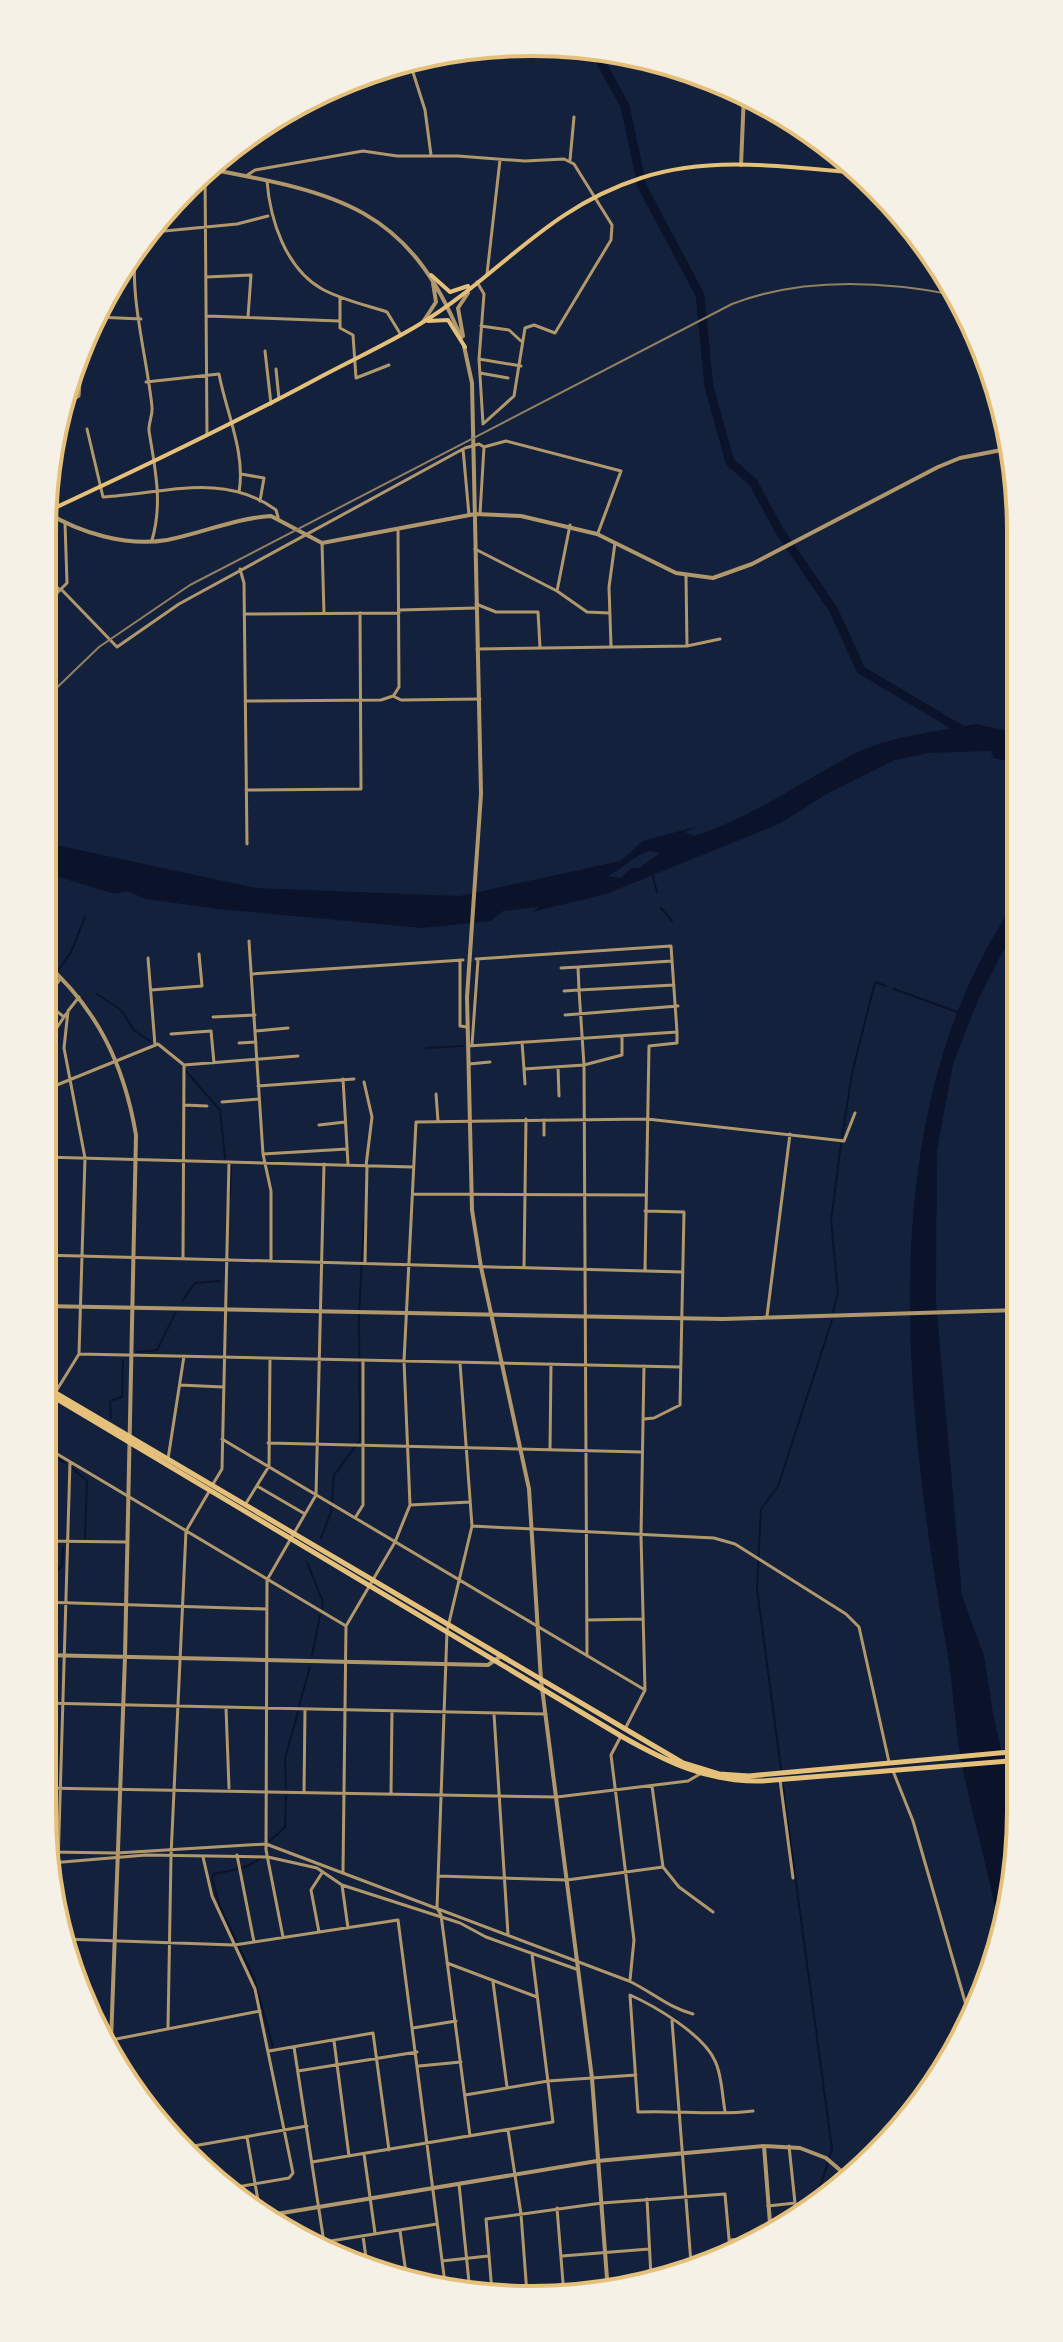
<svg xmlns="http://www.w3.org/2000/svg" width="1063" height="2342" viewBox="0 0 1063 2342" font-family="'Asap Condensed',sans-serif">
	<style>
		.water { fill: #0b132b; fill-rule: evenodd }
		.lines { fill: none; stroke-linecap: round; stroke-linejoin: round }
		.stream { stroke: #0b132b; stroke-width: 2 }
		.river { stroke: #0b132b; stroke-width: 9 }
		.minor { stroke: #b1986c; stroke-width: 3 }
		.tertiary { stroke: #b1986c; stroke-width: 4 }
		.primary { stroke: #e5c07b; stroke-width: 4 }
		.trunk { stroke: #e5c07b; stroke-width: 5 }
		.rail { stroke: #918062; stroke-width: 2 }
		.rim { fill: none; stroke: #e5c07b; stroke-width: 4 }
	</style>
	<rect width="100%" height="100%" fill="#14213d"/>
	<path class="water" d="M976,724L1018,733V763L990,757L994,756L990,751L930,753L895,760L825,795L781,823L606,894L532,912L539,907L503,911L491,921L422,928L218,909L146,899L127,891L115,894L42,872V842L256,888L460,896L620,861L643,841L698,826L685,832L694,836C751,818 799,783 852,755C888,736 936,732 976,724ZM649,851L660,853L639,868H631L621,878L608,876C623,869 633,856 649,851Z
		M1018,898V932L1002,953L978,1000L953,1064L937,1150L936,1302L962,1596L984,1656L993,1713L1018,1827L998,1924C989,1873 974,1822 963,1771C955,1731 954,1691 947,1651C905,1410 868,1111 1018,898Z"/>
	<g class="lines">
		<path class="stream" d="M652,873L657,892
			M661,908L672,921
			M894,989L960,1013
			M42,994L71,952L85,917
			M97,994L121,1010L134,1030L150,1041
			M426,1048L463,1046
			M186,1071L220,1110L225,1158
			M842,1137L852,1073L875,982L886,986
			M230,1196L231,1166
			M182,1301L195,1283L220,1281
			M833,1312L838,1293L831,1221L841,1144
			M137,1352L157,1350L176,1312
			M111,1418L110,1401L122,1397L123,1360
			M42,1448L65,1463
			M72,1468L87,1481L85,1538
			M321,1538L331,1512L334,1475L360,1440L359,1315L364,1220
			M307,1562L323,1602L322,1608
			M42,1582L62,1566L63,1548
			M312,1656L320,1615
			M299,1706L310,1667
			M781,1769L757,1589L761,1509L778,1486L832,1320
			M783,1786L832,2149L816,2201
			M286,1789L285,1758L298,1712
			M270,1841L285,1827L286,1796
			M260,1859L243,1868L214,1874L212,1878L220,1907L254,1978L273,2047"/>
		<path class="river" d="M597,55L625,106L642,186L700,295L709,387L730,462L753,482L779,530L833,609L861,670L967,733"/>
		<path class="minor" d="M411,66L425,110L431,155
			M570,160L574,117
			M205,172L207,435
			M246,176L255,170L363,151L397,156H458L525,161L564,159L574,164L612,225L611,240L555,333L534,325L525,328L514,396L483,424
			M267,181C270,219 285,268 322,289C342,300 366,305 387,312L401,335
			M154,232L237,224L268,216
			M135,260C131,301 148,365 152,407C153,415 148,424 149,431C155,468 163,503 152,540
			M487,274L500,160
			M206,277L251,275L248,317
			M477,282L484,294L479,359L483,424
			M340,297V328L353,335L356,378L389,365
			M207,316L339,321
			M97,317L141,319
			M481,326L509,330L521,341
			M265,351L271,404
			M479,359L521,366
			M276,369L279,399
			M480,373L508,378
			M146,382L219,374C226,412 246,453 239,492
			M67,404L79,396L83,339
			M999,404H1000
			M87,429L103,497C163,494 223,471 276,510L278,517
			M465,448L479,444L484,447
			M241,474L264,478L260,501
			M480,514L484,447L506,441L621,471L598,533
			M322,543L324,614
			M475,549L557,591L587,612L609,613
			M240,569L244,583L247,844
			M42,573L60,590
			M61,589L117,647L179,604L463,449L469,515
			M557,591L570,525
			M476,604L496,612H538L540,647
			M42,608L67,583L65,523
			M400,610L476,608
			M244,614L399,613
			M611,646L609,587L615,543
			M687,646L720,639
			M477,649L687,646L686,576
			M394,695L399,687L398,529
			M245,701L381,700L393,696L401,700L480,699
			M246,790L361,789L360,613
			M249,941L263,1154L271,1191V1260
			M148,958L155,1045
			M460,960V1026L467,1027
			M561,968L578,967
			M252,974L463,960
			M151,990L202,986L199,954
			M564,991L579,990L578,967L672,961
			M45,1002L64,1017
			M42,1003L61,978
			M565,1015L678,1006
			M213,1017L255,1015
			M256,1031L288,1028
			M171,1034L211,1031L214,1063
			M522,1042L524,1069L584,1065L622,1055V1037
			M239,1043L256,1042
			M472,1045L478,960
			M468,1046L677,1032L671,946L476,959
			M42,1050L66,1014
			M469,1064L490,1062
			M558,1067L559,1096
			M524,1069L525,1084
			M343,1079L348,1164
			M364,1082L372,1117L366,1166
			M258,1086L354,1079
			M42,1091L158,1044L184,1065L298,1056
			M436,1094L438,1121
			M222,1102L259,1099
			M184,1105L207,1106
			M544,1120V1135
			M319,1125L345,1122
			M263,1154L347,1149
			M42,1157L413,1167
			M413,1194L645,1195
			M42,1255L683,1272
			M183,1258L184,1066
			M365,1262L367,1166
			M524,1267L526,1119
			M645,1271L649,1046L677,1043V1032
			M767,1316L790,1134
			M79,1354L680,1367
			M460,1363L472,1526L447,1631L437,1908L441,1915L470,2136
			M180,1385L223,1387
			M42,1414L79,1354L85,1158L64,1048L68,1011L79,997
			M644,1419L654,1418L680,1405L684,1212L645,1211
			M222,1439L645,1690
			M268,1443L641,1452
			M42,1445L346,1626
			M550,1450L551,1364
			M168,1459L184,1356
			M213,1484L222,1469L229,1162
			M257,1486L305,1514
			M245,1505L269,1466L270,1359
			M410,1505L470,1502
			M355,1518L363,1505V1361
			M472,1526L714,1538L735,1544L846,1614L859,1627L889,1762
			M42,1541L127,1542
			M42,1602L266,1609
			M587,1620L643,1619
			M587,1656L584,1065L579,990L674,985
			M42,1703L546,1714
			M226,1708L229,1788
			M494,1714L508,1934
			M625,1729L645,1690L641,1536L644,1366
			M621,1736L611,1755L634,1940L630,1980
			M893,1771L913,1821L970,2019
			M780,1780L793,1878
			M652,1786L663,1867L679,1887L713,1912
			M42,1788L557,1797L688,1781L700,1774
			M304,1792L305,1710
			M391,1793L392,1711
			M49,1852L117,1853L266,1844L629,1981C652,1992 669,2008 693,2014
			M237,1855L254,1942
			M203,1857L212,1896L255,1989L293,2173L289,2178L231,2188
			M51,1863L146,1855L268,1857L317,1868L342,1885L460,1923L486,1937L576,1969
			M343,1872L346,1626L395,1542L410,1505L404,1361L416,1122L647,1119L844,1141L855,1113
			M438,1876L567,1880L663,1867
			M342,1885L348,1928
			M57,1901L70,1462
			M319,1932L311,1890L322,1873
			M283,1937L266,1850L267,1580L316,1495L324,1164
			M63,1939L234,1945L398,1920L446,2291
			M447,1963L537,1997
			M493,1982L507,2087
			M672,2021L691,2263
			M168,2028L171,1856L186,1531L210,1490
			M413,2028L456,2021
			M111,2040L260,2011
			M334,2041L349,2156
			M294,2047L325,2249
			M269,2051L373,2033L389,2150
			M419,2066L461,2062
			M298,2071L417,2052
			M465,2095L548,2081L636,2075
			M725,2111C722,2095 722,2075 715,2061C704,2035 655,2006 630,1995L638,2112C676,2110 716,2116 753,2111
			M508,2130L521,2214L527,2294
			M247,2137L260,2212
			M192,2147L194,2158
			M182,2148L307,2126
			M364,2154L375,2233
			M312,2162L553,2122L532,1954
			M459,2184L470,2292
			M647,2199L651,2277
			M768,2206L795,2203L789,2146
			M557,2208L564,2295
			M400,2231L407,2280
			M363,2236L367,2265
			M729,2240L770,2237
			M324,2242L437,2224
			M562,2256L649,2249
			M442,2261L488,2256
			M492,2292L486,2219L602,2203L725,2194L730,2250"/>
		<path class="tertiary" d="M741,165L744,94
			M209,169C337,193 409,207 461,338
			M423,322L436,302L433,283
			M463,336L458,308L468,293
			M464,346L472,383L481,794L467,997L472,1210L481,1267L529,1489L541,1680L592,2078L608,2292
			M46,512C80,533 127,547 167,540C202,533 236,518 271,516L322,543L475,514L521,516L597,534L676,573L713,578L752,564L938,467L960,458L1012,448
			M42,960C97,1008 124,1064 136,1135L125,1657L111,2042
			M42,1306L723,1319L1019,1310
			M42,1655L488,1665L501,1656
			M764,2146L771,2236
			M264,2216L597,2161L764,2146L800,2148L826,2158L847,2176"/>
		<path class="primary" d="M431,275L450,292L468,286
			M428,321L448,320L465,347
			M46,512C139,469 233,424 324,375C356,358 389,343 420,324C502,274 545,209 641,178C710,155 789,167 859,173"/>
		<path class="trunk" d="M42,1385L683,1763L719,1774L749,1776L1021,1751
			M42,1390L621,1736C667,1762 707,1782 762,1781L1021,1760"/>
		<path class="rail" d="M42,702L99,647L190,585L732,304C802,277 883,281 955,295"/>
	</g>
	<path d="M0 0H1063V2342H0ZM531 56H532A475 475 0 0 1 1007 531V1811A475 475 0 0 1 532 2286H531A475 475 0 0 1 56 1811V531A475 475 0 0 1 531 56Z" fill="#f6f1e7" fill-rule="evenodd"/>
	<path class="rim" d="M531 56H532A475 475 0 0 1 1007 531V1811A475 475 0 0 1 532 2286H531A475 475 0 0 1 56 1811V531A475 475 0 0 1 531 56Z"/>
</svg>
